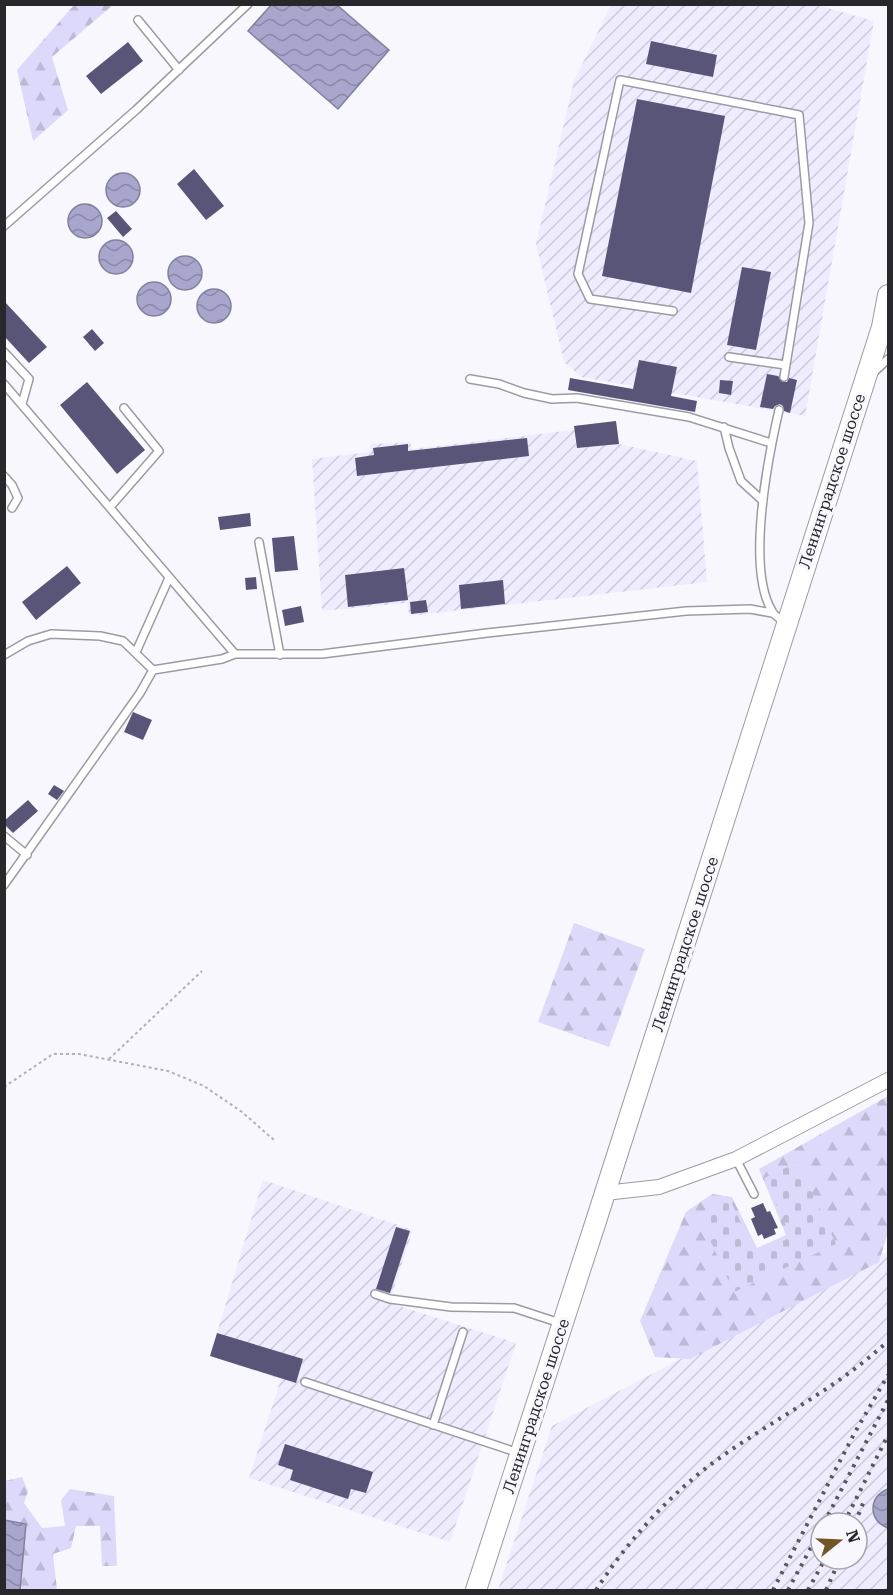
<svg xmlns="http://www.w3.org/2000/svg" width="893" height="1595" viewBox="0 0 893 1595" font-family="'Roboto Serif',serif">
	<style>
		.industrial { fill: url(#industrial-furrows); fill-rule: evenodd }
		.forest { fill: url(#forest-firs) }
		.cemetery { fill: url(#cemetery-stones) }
		.water { fill: url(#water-waves); stroke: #82809d; stroke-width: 1.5 }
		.building { fill: #595579 }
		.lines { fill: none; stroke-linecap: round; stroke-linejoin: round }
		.lane-casing { stroke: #9b9ba4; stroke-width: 10 }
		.street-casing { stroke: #9b9ba4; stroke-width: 16 }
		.secondary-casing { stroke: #9b9ba4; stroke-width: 22 }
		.path { stroke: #b1b0b6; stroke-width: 2; stroke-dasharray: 3 3; stroke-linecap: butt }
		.lane { stroke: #fff; stroke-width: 7 }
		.street { stroke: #fff; stroke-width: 14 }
		.secondary { stroke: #fff; stroke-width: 20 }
		.rail { stroke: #59585c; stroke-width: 4; stroke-dasharray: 3 6; stroke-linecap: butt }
		.labels { text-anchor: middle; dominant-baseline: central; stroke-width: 6; stroke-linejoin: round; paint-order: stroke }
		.street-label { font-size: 16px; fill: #28272b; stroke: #f8f7fe }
	</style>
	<defs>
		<pattern id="industrial-furrows" width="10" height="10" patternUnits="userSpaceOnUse" patternTransform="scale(1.5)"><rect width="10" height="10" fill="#eeecfe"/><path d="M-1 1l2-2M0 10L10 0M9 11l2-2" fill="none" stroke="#cccada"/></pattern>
		<pattern id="forest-firs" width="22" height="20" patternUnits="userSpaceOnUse" patternTransform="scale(1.5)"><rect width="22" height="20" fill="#dcd9fa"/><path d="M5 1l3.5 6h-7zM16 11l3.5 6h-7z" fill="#bdbad6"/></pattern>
		<pattern id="cemetery-stones" width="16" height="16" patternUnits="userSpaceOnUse" patternTransform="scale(1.5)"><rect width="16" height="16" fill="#dcd9fa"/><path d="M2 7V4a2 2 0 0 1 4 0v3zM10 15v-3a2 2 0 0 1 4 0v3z" fill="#bdbad6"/></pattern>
		<pattern id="water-waves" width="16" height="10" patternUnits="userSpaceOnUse" patternTransform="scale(1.5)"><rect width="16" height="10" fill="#a9a6ce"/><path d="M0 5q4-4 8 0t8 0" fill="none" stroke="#8a87a7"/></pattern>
	</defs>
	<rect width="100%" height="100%" fill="#f8f7fe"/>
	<path class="industrial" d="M611,5H817L874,21L805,416L581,377L564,362L536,244L574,81Z
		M616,421L619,444L697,461L707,582L409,616L407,603L322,611L312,459L370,452L371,444L410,442L412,449L574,430L575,426Z
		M263,1180L413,1230L389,1303L516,1343L450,1542L249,1478L281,1379L210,1356Z
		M888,1251V1590H498L552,1426ZM821,1523H857V1559H821Z"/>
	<path class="forest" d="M74,5H113L52,57L68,110L33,141L17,70Z
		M574,923L645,949L609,1047L538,1022Z
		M888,1096V1232L879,1262L690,1359L655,1357L640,1321L686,1212L712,1194L732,1197L757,1248L786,1235L759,1169Z
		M22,1477L28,1491L24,1503L42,1528L65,1526L61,1500L70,1489L114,1496L117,1566H102L100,1526H76L71,1548L53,1554L57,1590H20L26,1524L5,1520V1481Z"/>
	<path class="cemetery" d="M798,1162L836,1244L734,1292L697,1212L729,1197L755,1254L791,1237L764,1178Z"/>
	<path class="water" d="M272,4L337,5L389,50L338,109L248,31Z
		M106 190a17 17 0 1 1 34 0a17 17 0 1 1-34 0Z
		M68 221a17 17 0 1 1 34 0a17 17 0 1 1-34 0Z
		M99 257a17 17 0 1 1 34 0a17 17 0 1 1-34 0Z
		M168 273a17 17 0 1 1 34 0a17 17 0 1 1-34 0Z
		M137 299a17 17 0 1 1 34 0a17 17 0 1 1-34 0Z
		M197 306a17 17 0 1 1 34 0a17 17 0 1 1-34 0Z
		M888,1489V1528C868,1521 868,1496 888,1489Z
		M4,1520L26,1524L20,1590H5Z"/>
	<path class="building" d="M651,41L717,55L713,77L646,64Z
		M128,42L143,61L101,94L86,76Z
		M637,99L725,116L691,293L602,276Z
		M194,169L224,206L206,220L177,184Z
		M116,211L132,229L123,237L107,218Z
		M742,267L771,272L756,350L727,345Z
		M4,301L47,347L29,363L4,336Z
		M92,329L104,343L95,351L83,337Z
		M639,360L677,367L671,396L697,401L695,412L568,390L570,378L633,389Z
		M767,374L778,376L783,382H787L789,378L797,380L790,413L784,411L783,406L780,404L775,406L773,409L760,407Z
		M720,380L733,381L731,395L719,393Z
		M87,382L145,450L117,474L60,405Z
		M616,421L619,444L577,448L574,426Z
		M527,438L529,456L357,476L355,458L374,455L373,448L408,444V451Z
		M250,513L251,526L220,530L218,517Z
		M294,536L298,570L275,572L272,538Z
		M67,566L81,583L36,620L22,602Z
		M404,568L408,600L348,607L345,575Z
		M256,577L257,589L246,590L245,578Z
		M503,580L505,604L461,609L459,585Z
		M426,600L428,612L411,614L410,602Z
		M301,606L304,622L285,626L282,610Z
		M133,712L152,720L143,740L124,732Z
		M54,785L64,791L57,800L48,794Z
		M28,800L38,811L13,833L4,824V821Z
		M763,1203L767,1212L770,1211L778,1228L774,1229L776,1234L764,1239L762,1234L758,1236L751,1219L755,1217L751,1208Z
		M396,1227L410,1231L390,1293L376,1289Z
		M217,1333L303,1359L296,1383L210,1356Z
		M285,1444L373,1472L366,1493L351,1489L348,1499L290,1480L293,1470L278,1465Z"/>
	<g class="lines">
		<defs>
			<path id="lane" d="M138,20L179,70
				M4,226L136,110L248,4
				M673,311L590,299L578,274L620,80L799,115L809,223L784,377
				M4,352L29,379L22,404
				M729,357L786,365
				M873,373L888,359
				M470,379L499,384L524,393L552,399L577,398L689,417L771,443
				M4,384L235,654
				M779,410C768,458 746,568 772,611C774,616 781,619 786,623
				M724,427L729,448L741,481L763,501
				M4,476L12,485L18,498L12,508
				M111,506L159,451L124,408
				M259,542L280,655
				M136,652L169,578
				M4,655L28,641L51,634L100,636L123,641L153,670
				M4,836L27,855
				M4,885L140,693L153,670L222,659L235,654H322L487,633L686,611L750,609L772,613
				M736,1159L754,1194
				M375,1294L390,1299L451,1307L514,1308L560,1323
				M305,1382L519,1453
				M433,1425L463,1332"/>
			<path id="street" d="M605,1193L659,1187L736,1159L888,1080"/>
			<path id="secondary" d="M476,1590L596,1221L882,327L888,295"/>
		</defs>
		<use href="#lane" class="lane-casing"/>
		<use href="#street" class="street-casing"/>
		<use href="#secondary" class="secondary-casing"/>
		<path class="path" d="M109,1059L202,971
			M4,1087L53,1054H79L168,1071L204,1086L242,1112L274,1140"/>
		<use href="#lane" class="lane"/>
		<use href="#street" class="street"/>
		<use href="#secondary" class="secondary"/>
		<path class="rail" d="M824,1523L888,1400
			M844,1523L888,1435
			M855,1523L864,1501
			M596,1590C631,1536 677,1486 731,1450C784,1414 842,1384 888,1341
			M773,1590L854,1434L888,1375
			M788,1590L821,1529
			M808,1590L825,1559
			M826,1590L840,1559"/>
	</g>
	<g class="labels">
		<g class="street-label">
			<text transform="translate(832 481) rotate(-72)">Ленинградское шоссе</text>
			<text transform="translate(685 944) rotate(-72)">Ленинградское шоссе</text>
			<text transform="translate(536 1406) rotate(-72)">Ленинградское шоссе</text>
		</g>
	</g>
	<rect width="893" height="1595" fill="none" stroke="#28272b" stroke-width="12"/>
	<g transform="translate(839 1541) rotate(72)"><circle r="28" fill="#f8f7fe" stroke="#a5a4aa" stroke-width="1.5"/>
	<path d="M0-4.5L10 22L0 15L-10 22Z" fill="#715628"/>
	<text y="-9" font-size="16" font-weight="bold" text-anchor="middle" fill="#28272b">N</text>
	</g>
</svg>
